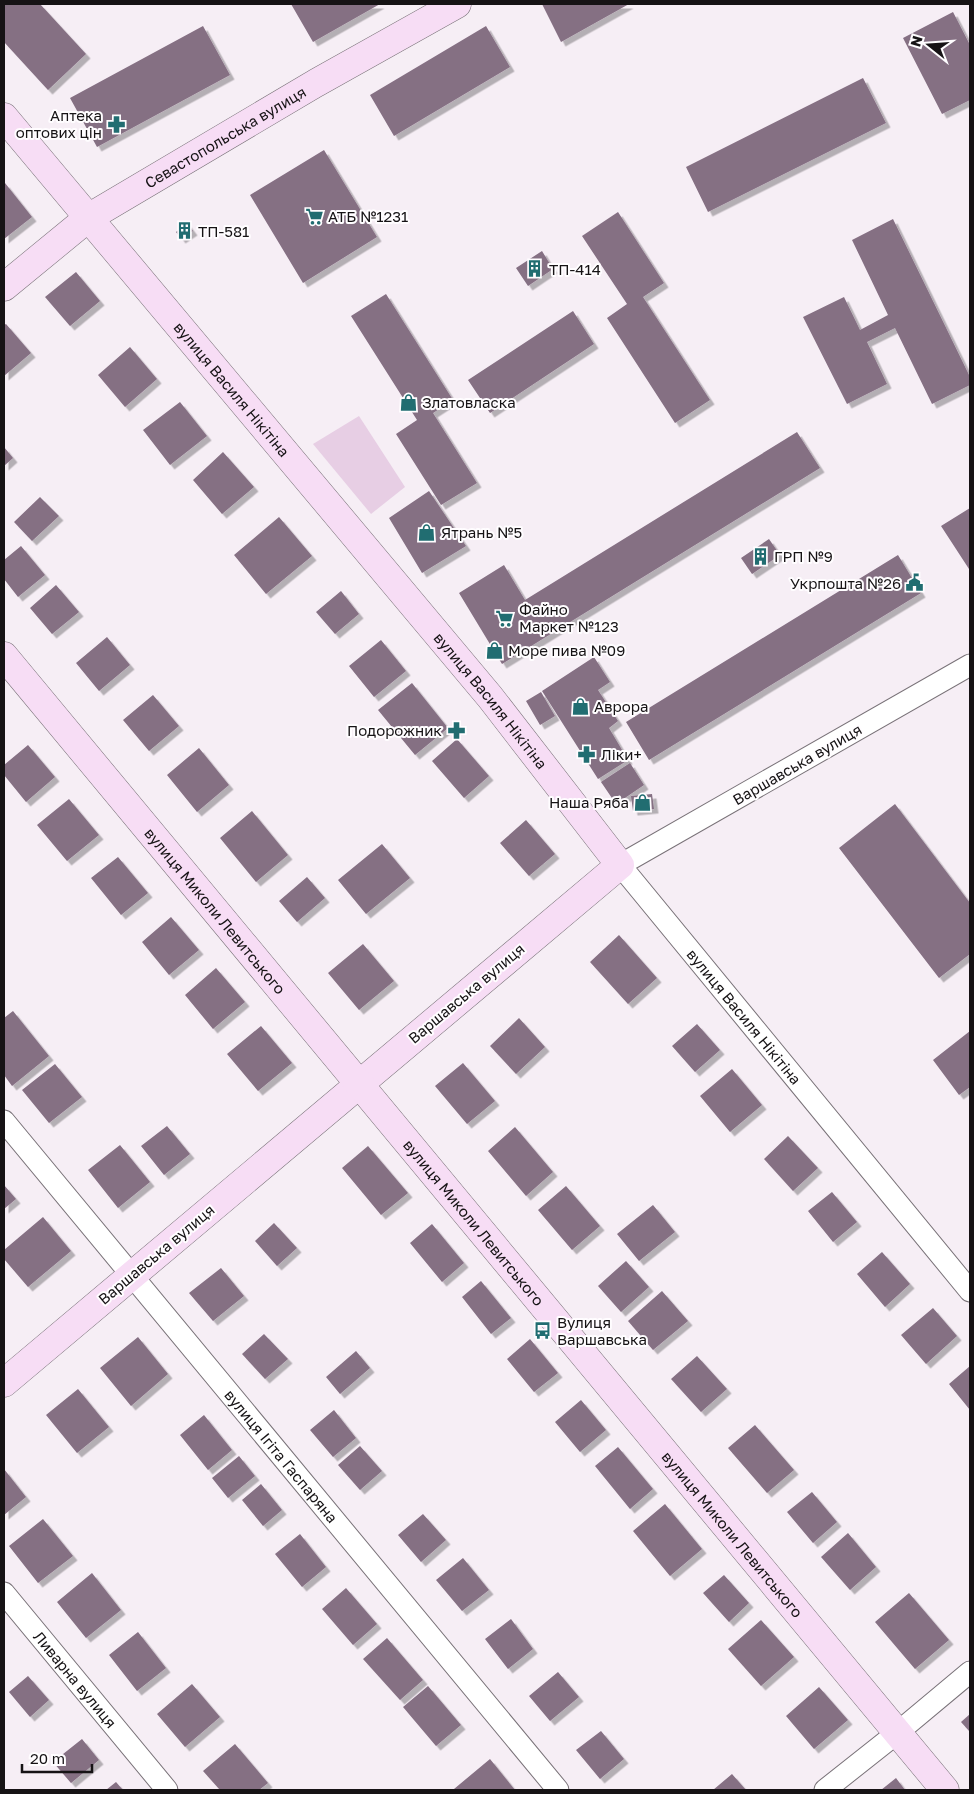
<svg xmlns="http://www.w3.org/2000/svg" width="974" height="1794" viewBox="0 0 974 1794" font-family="'Golos Text',sans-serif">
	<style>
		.green { fill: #e7cee4 }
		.building { fill: #856f83; filter: url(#shadow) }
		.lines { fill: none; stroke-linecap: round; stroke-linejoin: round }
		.street-casing { stroke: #797278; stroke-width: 23 }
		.secondary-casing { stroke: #797278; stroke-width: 29 }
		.street { stroke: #fff; stroke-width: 21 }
		.secondary { stroke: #f7ddf5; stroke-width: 28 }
		.labels { text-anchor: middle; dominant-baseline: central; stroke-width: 4; stroke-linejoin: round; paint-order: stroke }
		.poi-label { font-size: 15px; fill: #161315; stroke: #fffdff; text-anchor: start }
		.street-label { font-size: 15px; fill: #161315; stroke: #fffdff }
	</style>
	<defs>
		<filter id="shadow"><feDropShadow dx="4.5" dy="4.5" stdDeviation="0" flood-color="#0004"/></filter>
	</defs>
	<rect width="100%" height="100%" fill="#f6eef5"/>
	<path class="green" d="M359,416L405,487L371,514L313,444Z"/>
	<path class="building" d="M4,4H40L86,54L48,90L4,42Z
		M291,4H380L313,42Z
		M542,4H629L561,42Z
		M953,12L970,45V100L942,114L903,38Z
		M203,26L230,75L97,147L70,98Z
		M486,26L510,67L394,136L370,95Z
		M863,78L886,123L708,212L686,167Z
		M324,150L377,237L303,283L250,195Z
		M5,183L32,217L4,239V184Z
		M618,212L664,283L643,297L710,400L675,423L607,318L627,304L582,236Z
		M893,219L970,377V385L932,404L895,328L867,342L887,384L847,404L803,317L844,297L860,330L888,315L852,240Z
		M187,223L193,231L181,239L176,232Z
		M542,251L553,269L528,286L516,268Z
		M76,272L100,301L70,326L45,297Z
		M386,294L453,400L433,413L477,483L441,505L396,434L417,420L351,316Z
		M573,311L594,344L490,413L468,380Z
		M6,324L31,353L4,376V325Z
		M130,347L157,379L125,407L98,375Z
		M180,402L207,436L170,465L143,430Z
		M797,432L820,468L502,664L459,593L504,565L525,600Z
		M4,447L13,458L4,466Z
		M223,452L254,487L222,514L193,480Z
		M429,491L466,546L422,573L389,518Z
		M40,497L59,516L32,541L14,522Z
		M970,508V568L969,569L941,526Z
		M279,517L312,556L266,594L234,555Z
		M769,539L780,555L752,574L741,558Z
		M21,546L45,575L18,597L4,579V560Z
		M898,555L921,593L649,760L626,722Z
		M56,585L79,612L52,634L30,608Z
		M341,591L359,614L335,634L316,612Z
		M107,637L130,665L99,691L76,663Z
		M381,640L406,671L374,697L349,666Z
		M594,657L610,682L598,690L618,721L609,728L628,760L598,779L542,691Z
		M412,683L448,728L415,755L378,710Z
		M541,692L555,716L540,725L526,701Z
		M153,695L179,726L149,751L123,720Z
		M457,739L489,776L464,798L432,761Z
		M28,745L55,777L26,802L4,775V765Z
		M199,748L229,785L197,812L167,775Z
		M630,763L644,785L616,804L601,782Z
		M652,794L654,809L633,811L631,796Z
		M69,799L99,835L67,861L37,825Z
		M895,804L970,903V954L939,978L839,848Z
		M252,811L288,855L256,882L220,838Z
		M526,820L555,854L529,876L500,843Z
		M382,844L410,878L366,914L338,880Z
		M118,857L148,893L121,915L91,878Z
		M307,877L325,898L297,922L279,901Z
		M171,917L199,950L169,975L142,942Z
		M619,935L657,978L628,1004L590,962Z
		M363,944L394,981L359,1010L328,973Z
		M216,968L245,1002L213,1029L185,995Z
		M13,1011L49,1056L12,1086L4,1075V1018Z
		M519,1018L545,1047L516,1074L490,1046Z
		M697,1024L720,1050L695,1072L672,1046Z
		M261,1026L292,1063L258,1091L227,1054Z
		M970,1031V1087L959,1095L933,1060Z
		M463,1063L495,1101L467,1124L435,1086Z
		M55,1064L82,1097L49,1123L22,1090Z
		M732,1069L762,1105L730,1132L700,1096Z
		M167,1126L190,1154L164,1175L141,1146Z
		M515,1127L553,1172L526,1196L488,1151Z
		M788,1136L818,1168L793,1191L764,1159Z
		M120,1145L150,1182L118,1208L88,1170Z
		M368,1146L408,1193L381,1215L342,1168Z
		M4,1185L16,1199L4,1209Z
		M566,1186L600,1226L572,1250L538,1210Z
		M832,1192L857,1222L833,1242L808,1211Z
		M653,1205L675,1232L639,1261L617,1234Z
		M43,1217L71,1251L28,1287L4,1259V1250Z
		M274,1223L297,1248L277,1266L255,1241Z
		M432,1224L464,1263L442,1282L410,1243Z
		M882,1252L910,1284L885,1307L857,1274Z
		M626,1261L649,1287L621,1312L598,1286Z
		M221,1268L244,1296L213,1321L189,1293Z
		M481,1281L511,1318L491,1334L462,1297Z
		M662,1291L688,1321L653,1350L628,1321Z
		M933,1308L957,1336L926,1364L901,1335Z
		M264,1334L288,1359L265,1379L242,1354Z
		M138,1337L168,1374L131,1406L100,1368Z
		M530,1339L558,1373L534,1392L507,1359Z
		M356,1351L370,1368L340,1394L326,1377Z
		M697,1356L727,1389L701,1412L671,1379Z
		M970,1366V1410L949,1384Z
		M78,1389L109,1427L77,1453L46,1415Z
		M581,1400L606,1430L580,1452L555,1422Z
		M334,1410L356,1438L333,1457L310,1430Z
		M204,1415L232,1450L208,1470L180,1435Z
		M755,1425L794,1470L767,1493L728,1448Z
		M360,1446L382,1471L360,1490L338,1465Z
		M618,1447L653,1489L630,1509L595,1466Z
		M239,1456L255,1476L228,1498L212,1478Z
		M4,1469L26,1497L4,1515Z
		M261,1484L282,1510L263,1526L242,1500Z
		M812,1492L837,1522L813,1543L787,1512Z
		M665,1504L702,1549L670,1576L633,1531Z
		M423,1514L446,1540L421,1562L398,1535Z
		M43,1519L73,1556L38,1583L9,1546Z
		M848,1533L876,1567L850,1590L821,1557Z
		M300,1534L326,1567L302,1587L275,1554Z
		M463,1558L489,1590L462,1611L436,1580Z
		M92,1573L121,1610L86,1638L57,1602Z
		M724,1575L749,1603L729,1622L703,1593Z
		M346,1588L377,1624L353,1645L322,1609Z
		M909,1593L949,1640L915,1669L875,1622Z
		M511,1619L533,1649L508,1669L485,1639Z
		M761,1620L794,1657L761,1686L728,1649Z
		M138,1632L166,1668L137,1691L109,1655Z
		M387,1638L423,1680L400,1700L363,1659Z
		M558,1672L579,1697L550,1721L529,1696Z
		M28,1676L49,1700L30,1717L9,1692Z
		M192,1684L220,1717L185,1747L157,1714Z
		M428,1686L461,1725L436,1746L403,1707Z
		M819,1687L848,1720L814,1749L786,1716Z
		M970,1714V1732L961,1722Z
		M601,1731L624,1759L600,1779L576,1750Z
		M82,1739L99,1760L71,1783L53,1762Z
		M235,1744L268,1783L259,1790H220L203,1771Z
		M490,1759L515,1790H455L454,1789Z
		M732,1774L746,1790H713Z
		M896,1778L905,1790H881Z
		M116,1782L123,1790H106Z"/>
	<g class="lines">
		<defs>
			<g id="street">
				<path id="s1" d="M970,665L620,865L970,1291"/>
				<path id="s2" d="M4,1121L558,1790"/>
				<path id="s3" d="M4,1593L167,1790"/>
				<path d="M825,1790L897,1733L970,1672"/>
			</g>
			<g id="secondary">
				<path id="s4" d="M4,117L490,697L620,865L4,1383"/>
				<path id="s5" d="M4,287L88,218L316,83L457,4"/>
				<path id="s6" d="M4,656L945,1790"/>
			</g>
		</defs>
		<use href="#street" class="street-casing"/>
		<use href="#secondary" class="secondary-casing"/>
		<use href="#street" class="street"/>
		<use href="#secondary" class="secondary"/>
	</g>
	<defs>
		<symbol id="pharmacy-bare" viewBox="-9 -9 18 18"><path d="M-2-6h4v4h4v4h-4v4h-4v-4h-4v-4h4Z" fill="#216d71" stroke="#fffdff" stroke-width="2.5" paint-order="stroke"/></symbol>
		<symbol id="supermarket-bare" viewBox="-9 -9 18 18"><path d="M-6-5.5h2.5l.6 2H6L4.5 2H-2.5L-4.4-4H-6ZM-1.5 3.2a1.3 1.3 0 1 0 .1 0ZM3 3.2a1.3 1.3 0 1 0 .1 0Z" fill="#216d71" stroke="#fffdff" stroke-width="2.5" paint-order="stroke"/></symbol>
		<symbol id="building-bare" viewBox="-9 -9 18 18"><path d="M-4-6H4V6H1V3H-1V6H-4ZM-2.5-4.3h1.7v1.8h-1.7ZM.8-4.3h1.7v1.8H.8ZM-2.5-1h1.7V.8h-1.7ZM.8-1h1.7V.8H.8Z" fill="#216d71" stroke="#fffdff" stroke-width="2.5" paint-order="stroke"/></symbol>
		<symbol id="shop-bare" viewBox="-9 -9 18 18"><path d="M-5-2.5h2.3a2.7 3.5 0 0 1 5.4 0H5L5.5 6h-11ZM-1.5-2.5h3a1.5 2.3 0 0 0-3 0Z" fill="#216d71" stroke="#fffdff" stroke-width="2.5" paint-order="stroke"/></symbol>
		<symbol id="civic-bare" viewBox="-9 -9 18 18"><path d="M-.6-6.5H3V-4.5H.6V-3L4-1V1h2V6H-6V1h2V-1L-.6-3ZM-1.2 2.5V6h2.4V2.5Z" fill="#216d71" stroke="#fffdff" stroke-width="2.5" paint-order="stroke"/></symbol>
		<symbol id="bus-bare" viewBox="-9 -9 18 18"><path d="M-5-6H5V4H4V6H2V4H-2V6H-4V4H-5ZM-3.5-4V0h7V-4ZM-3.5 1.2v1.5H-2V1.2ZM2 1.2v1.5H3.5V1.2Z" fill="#216d71" stroke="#fffdff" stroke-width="2.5" paint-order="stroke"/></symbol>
	</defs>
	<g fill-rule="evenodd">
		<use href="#pharmacy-bare" x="104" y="112" width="25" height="25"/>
		<use href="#supermarket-bare" x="302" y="204" width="25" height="25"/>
		<use href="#building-bare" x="172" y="218" width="25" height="25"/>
		<use href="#building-bare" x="522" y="256" width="25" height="25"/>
		<use href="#shop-bare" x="396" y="390" width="25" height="25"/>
		<use href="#shop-bare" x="414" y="520" width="25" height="25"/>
		<use href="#building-bare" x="748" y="544" width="25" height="25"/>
		<use href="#civic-bare" x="902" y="570" width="25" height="25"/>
		<use href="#supermarket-bare" x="492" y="606" width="25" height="25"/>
		<use href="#shop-bare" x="482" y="638" width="25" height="25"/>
		<use href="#shop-bare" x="568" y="694" width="25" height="25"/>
		<use href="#pharmacy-bare" x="444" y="718" width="25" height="25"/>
		<use href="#pharmacy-bare" x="574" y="742" width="25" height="25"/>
		<use href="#shop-bare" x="630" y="790" width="25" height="25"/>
		<use href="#bus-bare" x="530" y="1318" width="25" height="25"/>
	</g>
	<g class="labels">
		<g class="poi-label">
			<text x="102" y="115" text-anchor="end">Аптека<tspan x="102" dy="17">оптових цін</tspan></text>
			<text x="328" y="216">АТБ №1231</text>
			<text x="198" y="231">ТП-581</text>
			<text x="549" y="269">ТП-414</text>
			<text x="422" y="402">Златовласка</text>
			<text x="441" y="532">Ятрань №5</text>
			<text x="774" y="556">ГРП №9</text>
			<text x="901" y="583" text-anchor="end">Укрпошта №26</text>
			<text x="519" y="609">Файно<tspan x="519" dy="17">Маркет №123</tspan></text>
			<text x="508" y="650">Море пива №09</text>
			<text x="594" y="706">Аврора</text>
			<text x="442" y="730" text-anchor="end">Подорожник</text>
			<text x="601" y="754">Ліки+</text>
			<text x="629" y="802" text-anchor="end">Наша Ряба</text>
			<text x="557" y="1322">Вулиця<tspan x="557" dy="17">Варшавська</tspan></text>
		</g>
		<g class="street-label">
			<text stroke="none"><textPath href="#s5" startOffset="268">Севастопольська вулиця</textPath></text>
			<text stroke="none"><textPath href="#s4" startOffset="355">вулиця Василя Нікітіна</textPath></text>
			<text stroke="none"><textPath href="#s4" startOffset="760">вулиця Василя Нікітіна</textPath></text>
			<text transform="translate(797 764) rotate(-30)">Варшавська вулиця</text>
			<text stroke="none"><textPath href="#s6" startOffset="331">вулиця Миколи Левитського</textPath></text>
			<text transform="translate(466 993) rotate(-40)">Варшавська вулиця</text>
			<text stroke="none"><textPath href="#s1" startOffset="599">вулиця Василя Нікітіна</textPath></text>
			<text stroke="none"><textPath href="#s6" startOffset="736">вулиця Миколи Левитського</textPath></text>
			<text transform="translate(156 1254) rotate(-40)">Варшавська вулиця</text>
			<text stroke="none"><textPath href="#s2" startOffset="435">вулиця Ігіта Гаспаряна</textPath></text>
			<text stroke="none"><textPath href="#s6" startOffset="1141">вулиця Миколи Левитського</textPath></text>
			<text stroke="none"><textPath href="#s3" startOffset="112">Ливарна вулиця</textPath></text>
		</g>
	</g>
	<rect width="974" height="1794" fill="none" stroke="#161315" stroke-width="10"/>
	<g transform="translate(929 45) rotate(287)" stroke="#fffdff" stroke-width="4" paint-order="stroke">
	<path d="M0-4L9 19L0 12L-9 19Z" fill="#161315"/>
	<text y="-8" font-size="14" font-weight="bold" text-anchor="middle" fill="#161315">N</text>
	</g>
	<path d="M22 1764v8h70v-8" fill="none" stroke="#161315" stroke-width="2.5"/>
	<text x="30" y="1764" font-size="15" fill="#161315" stroke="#fffdff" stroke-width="4" paint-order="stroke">20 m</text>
</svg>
